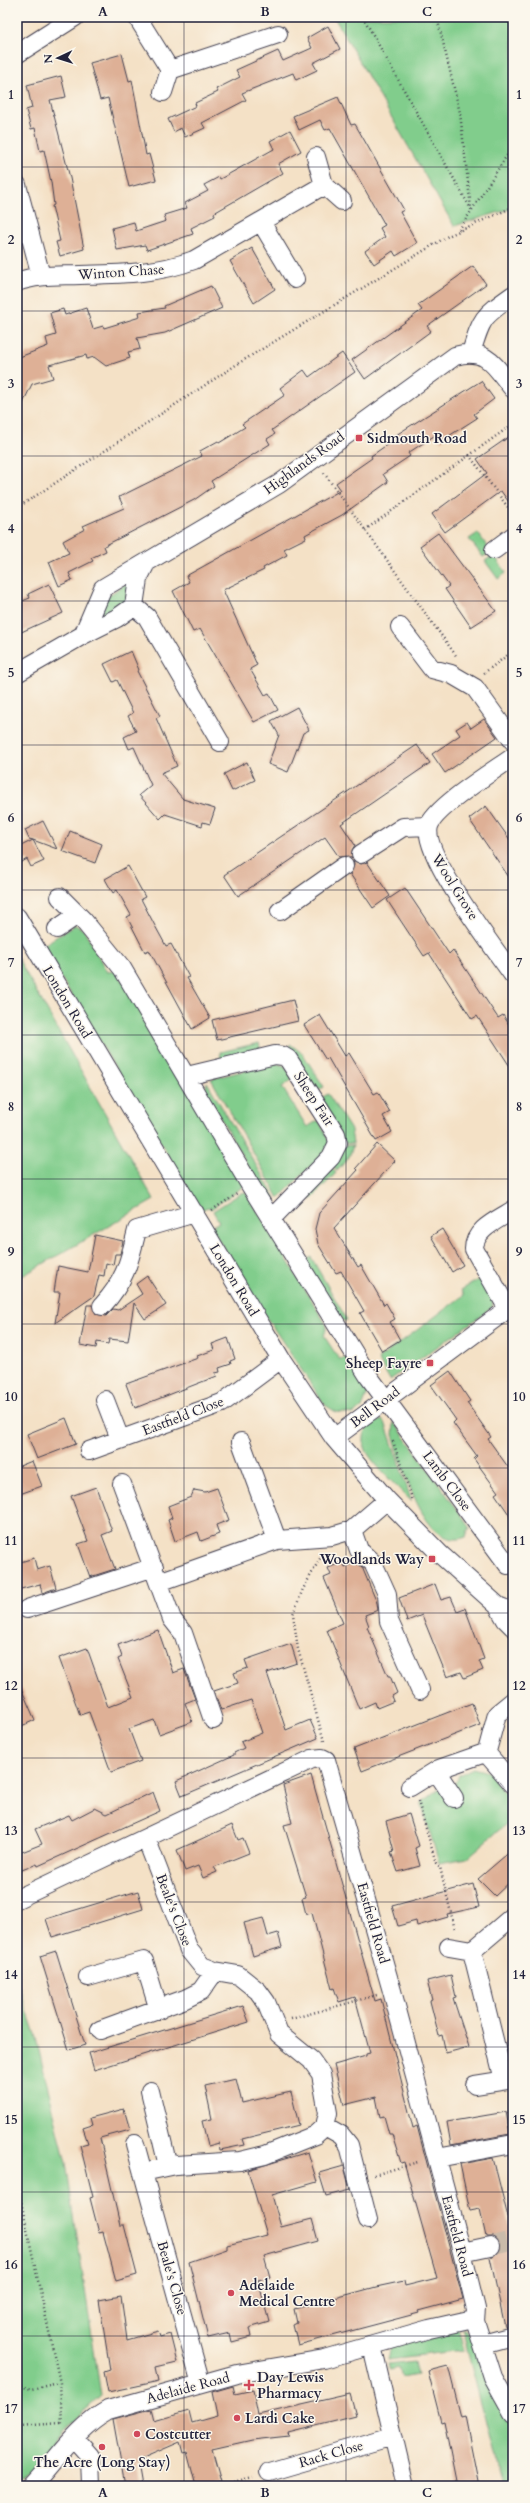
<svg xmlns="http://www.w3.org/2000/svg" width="530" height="2503" viewBox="0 0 530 2503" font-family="Cardo,serif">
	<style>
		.green { fill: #81cd8c; stroke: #527864 }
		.building { fill: #deb096 }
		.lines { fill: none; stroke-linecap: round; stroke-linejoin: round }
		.minor-tunnel { stroke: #cabbaa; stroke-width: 18; stroke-dasharray: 18 9; stroke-linecap: butt }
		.minor-casing { stroke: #423f50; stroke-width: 20 }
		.path { stroke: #423f50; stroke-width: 2.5; stroke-dasharray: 1 3; stroke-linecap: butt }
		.minor { stroke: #fff; stroke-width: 18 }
		.grid { fill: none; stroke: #22223b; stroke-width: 1; stroke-opacity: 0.55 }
		.poi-dot { fill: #d1495b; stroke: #fbf7ec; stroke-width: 1.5 }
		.labels { text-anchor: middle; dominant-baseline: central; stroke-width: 3; stroke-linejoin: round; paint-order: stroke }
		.street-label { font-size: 14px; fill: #22223b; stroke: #fbf7ec }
		.poi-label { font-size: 14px; font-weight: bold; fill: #22223b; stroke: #fbf7ec; text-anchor: start }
		.neatline { fill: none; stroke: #22223b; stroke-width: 1.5 }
		.grid-label { font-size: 13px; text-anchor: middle; font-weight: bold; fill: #22223b }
	</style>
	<rect width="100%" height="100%" fill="#fbf7ec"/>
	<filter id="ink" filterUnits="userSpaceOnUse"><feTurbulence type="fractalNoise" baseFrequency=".025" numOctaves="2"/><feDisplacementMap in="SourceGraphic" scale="8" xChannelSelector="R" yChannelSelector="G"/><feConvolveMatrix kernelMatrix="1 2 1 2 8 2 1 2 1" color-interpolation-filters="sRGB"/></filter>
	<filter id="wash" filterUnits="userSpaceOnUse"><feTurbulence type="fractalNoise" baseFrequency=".012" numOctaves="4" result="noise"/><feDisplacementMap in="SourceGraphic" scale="16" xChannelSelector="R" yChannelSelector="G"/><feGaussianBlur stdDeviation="0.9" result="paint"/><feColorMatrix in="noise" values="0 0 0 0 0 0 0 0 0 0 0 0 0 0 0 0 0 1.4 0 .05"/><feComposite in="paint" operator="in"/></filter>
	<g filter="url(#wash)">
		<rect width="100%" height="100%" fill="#f4e1c6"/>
		<path class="green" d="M334,17H513V208L454,226Z
			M478,533L491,552L483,557L469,539Z
			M494,555L506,573L498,579L485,561Z
			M125,584H130L125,604L102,617L104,599Z
			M75,925L84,930L107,972L117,971L244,1186L211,1209L208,1207L201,1210L42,946Z
			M17,957L154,1200L17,1279Z
			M259,1043L261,1051L221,1060L220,1052Z
			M290,1044L303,1054L324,1087L317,1091L288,1052Z
			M275,1063L285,1066L293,1079L282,1087L307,1127L319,1120L329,1142L327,1150L279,1198L211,1079Z
			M207,1082L276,1199L264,1194L205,1091Z
			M328,1094L351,1130L353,1144L344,1143L321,1098Z
			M344,1145L353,1146L349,1157L337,1171L332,1165Z
			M330,1166L336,1173L310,1200L306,1192Z
			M246,1192L327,1326L324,1336L339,1359L347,1358L369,1390L362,1408L353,1414L336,1412L325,1405L246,1287L211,1227L219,1222L213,1211L241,1193Z
			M311,1257L347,1320L343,1321L304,1262Z
			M485,1276L494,1296L492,1308L390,1380L378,1359L464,1295L461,1290Z
			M383,1420L385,1422L412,1502C401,1490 372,1464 366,1450C360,1436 367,1421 383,1420Z
			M394,1422L470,1527L466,1537C423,1554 402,1462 393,1435Z
			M473,1768L488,1772L513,1802V1818L467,1858L439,1863L421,1802L438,1790L455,1786L459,1775Z
			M17,1981L35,2034L66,2163L101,2396L63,2430L30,2474L17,2481Z
			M458,2329L464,2350L388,2359L391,2347Z
			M462,2329L473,2339L504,2415L513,2428V2486H502Z
			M414,2361L417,2375L402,2378L399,2368L390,2370L388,2364Z"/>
		<g id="blocks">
			<path class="building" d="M328,26L340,49L313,63L317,70L296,80L293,73L242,93L246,100L202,123L205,128L185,137L181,128L174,132L168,119L196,106L195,103L218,92L216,89L240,77L236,70L278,51L283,61L312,48L307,38Z
				M122,54L129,81L132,80L146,155L149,154L156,180L129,187L108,98L100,100L90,63Z
				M61,76L66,97L50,100L70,178L84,249L60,256L56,242L60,241L52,206L54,205L51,182L44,150L40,151L35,128L31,129L26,110L32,108L27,85Z
				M338,97L351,125L355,124L404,210L400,212L417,243L396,256L393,251L374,264L365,251L385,237L380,228L385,225L330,128L325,130L320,120L299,130L293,116Z
				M290,130L301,151L278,164L283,173L214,213L215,216L191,228L193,234L147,250L145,245L117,250L112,228L134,222L136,231L166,221L164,215L187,208L185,203L208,191L204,185L219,177L220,179L274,149L270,141Z
				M252,248L275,289L254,303L230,261Z
				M473,266L486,284L427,326L431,331L365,379L352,360L422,310L418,305Z
				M211,286L222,308L165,333L137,338L140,349L128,352L130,358L106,366L94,357L87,359L86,355L49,365L53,378L32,384L22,405L17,386V358L48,346L46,338L56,335L50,313L63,309L65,315L86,308L93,329L103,326L104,328L140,317L139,312L165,308L164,306Z
				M342,353L355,372L272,430L275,434L267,439L270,444L211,481L214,486L194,500L104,546L106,551L91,558L93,561L69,573L72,580L59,586L49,562L69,553L63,541L85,529L83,526L124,508L119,497L202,456L200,451L218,441L219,443L245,427L242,424L285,395L280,388L304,370L309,377Z
				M481,381L494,399L474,414L477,418L441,441L437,434L408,453L410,456L383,474L388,482L342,515L305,535L306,538L284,549L287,555L263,568L264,570L223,590L257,665L250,669L265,695L269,693L278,710L254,722L200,629L193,632L173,591L189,582L186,576L341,490L336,483L372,458L371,456L398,437L396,435Z
				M513,434V508L501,491L445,532L432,514L487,473L477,459Z
				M438,533L496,611L471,627L445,589L449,586L420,546Z
				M49,584L63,613L17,634V603L30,598L28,594Z
				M131,651L139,670L137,671L160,716L156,718L177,766L161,773L183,799L215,809L210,824L203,822L202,826L165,814L160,819L139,795L151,785L134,747L129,749L124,737L136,731L128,716L133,713L117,680L113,682L104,664Z
				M297,707L309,730L303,733L288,772L268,764L279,735L271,721Z
				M484,719L497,737L445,773L432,754L460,735L456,729L467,722L471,728Z
				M417,745L430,763L341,824L355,845L352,850V859L348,856L339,857L325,837L238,896L224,875Z
				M247,762L255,780L232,791L224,774Z
				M486,806L513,844V883L469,819Z
				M43,821L57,849L33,840L44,861L31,867L27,859L17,865V848L33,840L29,839L25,830Z
				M70,831L102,844L95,863L62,851Z
				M353,860L361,864L367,862L390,896L373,908L350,874L354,865Z
				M128,866L145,897L141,899L154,924L166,946L171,944L189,977L187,978L210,1018L192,1029L149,950L145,952L127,917L131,915L117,890L113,893L105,879Z
				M405,888L449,954L453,950L498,1018L503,1015L513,1031V1071L477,1016L472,1019L429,953L424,956L387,900Z
				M293,1000L298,1021L217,1040L212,1020Z
				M320,1015L345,1056L349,1053L374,1094L378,1092L390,1112L383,1116L392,1132L376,1141L328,1058L326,1060L304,1025Z
				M377,1144L395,1161L334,1228L358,1267L361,1265L384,1305L386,1303L395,1319L390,1322L400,1340L382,1351L360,1313L364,1311L341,1271L336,1273L318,1244L315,1229L319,1213L358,1170L356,1168Z
				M442,1229L463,1265L452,1272L431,1236Z
				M95,1235L123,1241L120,1254H115L113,1265L106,1263L104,1276L99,1275L94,1296L55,1323L60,1292H54L58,1266L88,1272Z
				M147,1276L166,1305L145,1319L134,1303L128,1341L109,1339L108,1344L97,1342L96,1348L80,1345L87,1305H92L96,1314L106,1316L113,1309L118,1310L142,1294L136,1284Z
				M228,1338L235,1359L230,1361L231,1364L219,1368L220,1372L215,1373L217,1376L135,1408L126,1384L198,1358L197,1356L214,1350L212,1344Z
				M450,1371L470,1401L467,1403L491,1437L488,1439L513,1474V1520L495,1494L498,1492L474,1459L477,1456L453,1423L456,1420L431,1385Z
				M66,1418L76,1444L37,1459L27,1434Z
				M32,1461L42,1486L17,1495V1467Z
				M96,1487L112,1531L102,1535L115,1569L90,1577L78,1544L88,1541L71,1496Z
				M217,1488L229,1520L216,1525L219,1534L201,1541L198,1532L175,1541L168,1520L172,1518L168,1506L191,1497L194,1490L205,1492Z
				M34,1558L37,1570L50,1566L56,1588L42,1593L40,1584L17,1590V1563Z
				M343,1562L345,1567L356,1562L362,1567L377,1603L378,1610L365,1615L369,1626L367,1627L388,1676H390L397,1693L392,1696L394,1701L377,1708L375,1702L359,1709L327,1630L343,1623L324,1578L331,1575L328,1568Z
				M435,1584L441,1600L451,1597L457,1611L465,1608L484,1659L479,1661L483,1670L464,1678L461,1672L447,1677L422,1615L407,1621L399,1598Z
				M158,1630L173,1673L184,1669L195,1699L185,1703L192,1722L159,1734L154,1720L129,1729L141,1761L111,1772L89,1712L80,1715L59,1658L87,1648L108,1707L133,1697L118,1659L122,1657L118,1645Z
				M291,1644L297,1663L267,1673L286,1730L310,1720L318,1738L182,1796L176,1781L234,1755V1753L244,1748L241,1742L262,1733L251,1700L221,1710L214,1691L238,1683L234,1673L248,1668L245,1660Z
				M17,1679L35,1720L17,1728Z
				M472,1703L480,1725L362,1771L354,1749Z
				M311,1775L375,2001L381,1999L413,2128L417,2126L463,2299L418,2311L419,2313L298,2345L293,2325L297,2323L294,2309L376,2287L404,2281L405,2286L437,2278L404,2162L401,2163L392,2134H389L384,2116L380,2117L376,2097L344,2105L334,2065L366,2056V2054L370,2053L355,1997L339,2002L334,1988L332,1989L312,1913L306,1914L302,1898L306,1897L284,1825L292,1823L283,1785Z
				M153,1792L160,1811L38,1866L37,1864L17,1872V1854L42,1844L35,1829L69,1815L72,1820L95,1808L107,1814Z
				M409,1814L419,1846L415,1848L420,1866L398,1872L391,1852L394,1851L386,1821Z
				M232,1825L238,1840L243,1838L249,1853L214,1867L217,1872L203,1878L198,1866L185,1871L177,1850Z
				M513,1849V1879L495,1896L478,1879Z
				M473,1884L479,1907L447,1914L448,1917L417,1926L416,1921L398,1926L392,1906Z
				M138,1891L143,1909L52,1937L46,1919Z
				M263,1918L268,1936L278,1933L282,1947L253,1956L244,1923Z
				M56,1951L85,2045L69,2050L40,1956Z
				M451,1975L456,1997L453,1998L469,2047L446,2053L442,2035L439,2036L430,2001L432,2000L427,1981Z
				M243,2006L249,2022L94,2070L89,2053Z
				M236,2079L242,2103L291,2092L299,2125L242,2139L244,2145L220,2150L219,2143L208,2146L202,2121L212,2119L205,2086Z
				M124,2109L130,2130L100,2138L120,2225H124L137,2275L116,2281L103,2232L99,2233L90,2198L93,2197L80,2145L88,2143L83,2128L92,2125L90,2118Z
				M506,2112L510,2134L451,2145L447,2122Z
				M308,2152L317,2182L272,2195L281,2227L312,2219L318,2241L264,2256L270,2277L258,2280L269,2322L249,2328L251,2337L232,2342L230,2333L208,2338L189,2262L227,2249V2245L267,2235L248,2170Z
				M493,2158L513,2237V2326L505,2327L490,2257L497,2253L500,2243L494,2236H486L480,2209L470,2211L460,2164Z
				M344,2166L350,2190L326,2196L319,2173Z
				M121,2296L127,2340L158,2331L160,2337L170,2334L177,2362L156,2367L159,2381L108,2392L104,2372L110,2370L99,2300Z
				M448,2366L461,2417L465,2416L479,2486H457L444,2421L441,2422L428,2371Z
				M233,2386L235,2394L253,2390L258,2415L350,2394L356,2416L288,2433L289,2436L252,2440L212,2449L221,2481L212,2484L213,2486H196L187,2452L183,2453L180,2442L143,2458V2462L138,2463L142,2486H125L113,2419L151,2409L154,2421L189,2411L192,2423L217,2416L212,2392Z"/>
		</g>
	</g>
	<g filter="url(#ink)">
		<use href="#blocks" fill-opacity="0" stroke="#423f50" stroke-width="1"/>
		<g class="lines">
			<path class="minor-tunnel" d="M490,2246L513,2240"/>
			<defs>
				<path id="minor" d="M137,17L170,70
					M17,54L75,17
					M163,92L170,70L278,34
					M316,157L324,185L342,201
					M17,185L41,276
					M261,222L295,279
					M17,282C38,274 59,276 80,275C120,274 157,274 194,260L324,185
					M471,353C482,317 482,317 513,295
					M494,550L513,536
					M134,606L147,617L220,742
					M400,627L432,669L451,674L475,688L513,741
					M83,635L117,618L134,606L138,579L146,563
					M17,673L83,635L103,588L279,484L455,356C488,347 495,367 513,389
					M513,757C495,770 435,807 429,826C421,854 495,949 513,975
					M361,854L403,827L429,826
					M60,897L83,920L122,968L250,1185L369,1377L508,1565
					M280,911L344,866
					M17,917L281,1359L334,1438L387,1500L441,1555L498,1606L513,1612
					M57,929L77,915
					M187,1076L275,1055L283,1056L288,1059L336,1134L338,1143L331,1157L271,1219
					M102,1306C125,1281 129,1263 137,1230L195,1213
					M508,1309L474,1249C474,1229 498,1220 513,1210
					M105,1400L120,1439
					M334,1438L513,1305
					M241,1442L277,1540
					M89,1451L222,1403L281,1359
					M122,1484L172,1619L183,1633L213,1720
					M352,1530L359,1550L373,1563L387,1594L389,1621L420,1690
					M159,1582L277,1540L332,1536L352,1530L387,1500
					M498,1606L506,1620L513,1627
					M27,1609L154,1567
					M486,1755L497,1714L513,1701
					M439,1769L440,1777L454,1798
					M410,1787L439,1769L482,1754L488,1755L513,1784
					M17,1899L312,1759L322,1758L326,1760L392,1991L462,2252L476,2309L475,2321L493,2377L513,2413
					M449,1947L472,1951
					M88,1977L144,1961L159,2010
					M100,2030L185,1999L201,1991L215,1971
					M504,2080L472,1951L513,1916
					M475,2085L513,2079
					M150,2091L168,2166
					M325,2126L341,2135L349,2145L368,2220
					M135,2144L201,2384
					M437,2158L513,2144
					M143,2172L176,2165L240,2161L265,2155L315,2135L325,2126L328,2113L321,2074L311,2060L279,2034L266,2002L258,1991L238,1975L215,1971L202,1966L189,1950L146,1838
					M462,2252L490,2246
					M483,2344L513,2336
					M372,2346L405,2486
					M74,2438L90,2456L91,2486
					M269,2472L393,2436
					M32,2486C56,2461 77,2427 108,2410L237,2374L324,2359L429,2329L469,2320L475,2321"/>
			</defs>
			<use href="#minor" class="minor-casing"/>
			<path class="path" d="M363,17L472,211
				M437,17L460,113L471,208
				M459,230L513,146
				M469,455L513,514
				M324,473L457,657
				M17,508L239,363L448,236L513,207
				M365,530L513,424
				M484,673L513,651
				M212,1210L237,1194
				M393,1441L413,1501
				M322,1555L303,1589L293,1614L298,1649L324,1741
				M418,1801L436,1863L440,1867L455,1930
				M291,2019L377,1995
				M374,2175L418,2162
				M17,2183L60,2383L62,2426
				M17,2385L31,2389L59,2383
				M20,2426L61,2423
				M218,2486L253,2477"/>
			<use href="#minor" class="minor"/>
		</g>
	</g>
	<path class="grid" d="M184,17V2486M346,17V2486M17,167H513M17,311H513M17,456H513M17,601H513M17,745H513M17,890H513M17,1035H513M17,1179H513M17,1324H513M17,1468H513M17,1613H513M17,1758H513M17,1902H513M17,2047H513M17,2192H513M17,2336H513"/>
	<g class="poi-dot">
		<rect x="355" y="434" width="8" height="8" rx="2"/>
		<rect x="426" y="1359" width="8" height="8" rx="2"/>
		<rect x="428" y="1555" width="8" height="8" rx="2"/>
		<circle cx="231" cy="2293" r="4"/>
		<path d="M247 2379h4v4h4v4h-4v4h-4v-4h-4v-4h4z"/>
		<circle cx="237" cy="2418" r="4"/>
		<circle cx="137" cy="2434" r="4"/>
		<circle cx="102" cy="2447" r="4"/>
	</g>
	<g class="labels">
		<g class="street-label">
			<text transform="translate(121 272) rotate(-4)">Winton Chase</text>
			<text transform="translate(304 463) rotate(-36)">Highlands Road</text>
			<text transform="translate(455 887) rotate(58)">Wool Grove</text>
			<text transform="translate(67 1002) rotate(59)">London Road</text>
			<text transform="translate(314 1099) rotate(57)">Sheep Fair</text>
			<text transform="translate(234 1280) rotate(59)">London Road</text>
			<text transform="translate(375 1407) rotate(-37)">Bell Road</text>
			<text transform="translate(183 1416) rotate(-21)">Eastfield Close</text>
			<text transform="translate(447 1481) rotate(53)">Lamb Close</text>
			<text transform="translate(174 1910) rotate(69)">Beale's Close</text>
			<text transform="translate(373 1923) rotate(74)">Eastfield Road</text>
			<text transform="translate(457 2236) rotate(75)">Eastfield Road</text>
			<text transform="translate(172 2278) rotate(74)">Beale's Close</text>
			<text transform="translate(188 2388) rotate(-15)">Adelaide Road</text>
			<text transform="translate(331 2454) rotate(-16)">Rack Close</text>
		</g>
		<g class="poi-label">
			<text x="367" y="438">Sidmouth Road</text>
			<text x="422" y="1363" text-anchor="end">Sheep Fayre</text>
			<text x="424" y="1559" text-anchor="end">Woodlands Way</text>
			<text x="239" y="2285">Adelaide<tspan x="239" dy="16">Medical Centre</tspan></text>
			<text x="257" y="2377">Day Lewis<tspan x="257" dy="16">Pharmacy</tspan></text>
			<text x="245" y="2418">Lardi Cake</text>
			<text x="145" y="2434">Costcutter</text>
			<text x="102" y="2462" text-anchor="middle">The Acre (Long Stay)</text>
		</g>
	</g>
	<rect width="530" height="2503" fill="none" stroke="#fbf7ec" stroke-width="44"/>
	<g transform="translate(58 58) rotate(266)" stroke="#fbf7ec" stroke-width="3" paint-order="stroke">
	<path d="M0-3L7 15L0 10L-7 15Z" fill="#22223b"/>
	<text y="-6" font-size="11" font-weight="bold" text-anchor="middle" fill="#22223b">N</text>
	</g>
	<rect x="22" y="22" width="486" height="2459" class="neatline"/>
	<g class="grid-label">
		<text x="103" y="16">A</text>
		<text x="265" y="16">B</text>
		<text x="427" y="16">C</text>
		<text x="11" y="99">1</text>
		<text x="519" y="99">1</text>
		<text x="11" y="244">2</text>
		<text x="519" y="244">2</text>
		<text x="11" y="388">3</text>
		<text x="519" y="388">3</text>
		<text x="11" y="533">4</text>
		<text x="519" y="533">4</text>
		<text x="11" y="677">5</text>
		<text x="519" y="677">5</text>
		<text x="11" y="822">6</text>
		<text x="519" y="822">6</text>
		<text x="11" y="967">7</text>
		<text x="519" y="967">7</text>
		<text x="11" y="1111">8</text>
		<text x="519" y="1111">8</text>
		<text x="11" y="1256">9</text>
		<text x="519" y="1256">9</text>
		<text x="11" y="1401">10</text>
		<text x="519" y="1401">10</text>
		<text x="11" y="1545">11</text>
		<text x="519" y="1545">11</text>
		<text x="11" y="1690">12</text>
		<text x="519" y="1690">12</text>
		<text x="11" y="1835">13</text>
		<text x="519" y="1835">13</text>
		<text x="11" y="1979">14</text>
		<text x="519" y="1979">14</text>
		<text x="11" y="2124">15</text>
		<text x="519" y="2124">15</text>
		<text x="11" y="2269">16</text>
		<text x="519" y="2269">16</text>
		<text x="11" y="2413">17</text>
		<text x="519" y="2413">17</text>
		<text x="103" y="2497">A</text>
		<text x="265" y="2497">B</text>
		<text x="427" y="2497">C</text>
	</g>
</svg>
